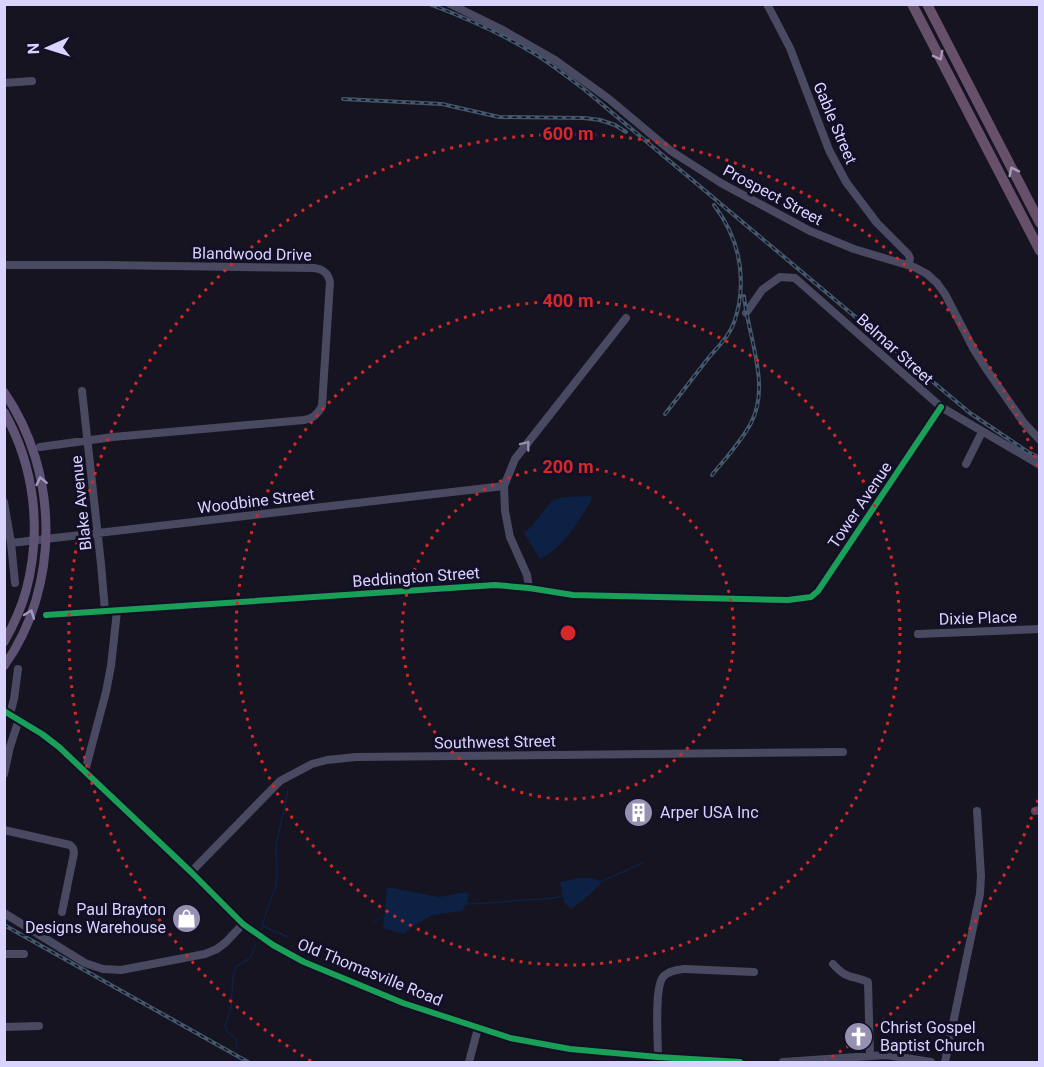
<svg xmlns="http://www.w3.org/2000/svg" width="1044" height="1067" viewBox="0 0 1044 1067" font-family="Roboto,sans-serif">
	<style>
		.water { fill: #0d2144 }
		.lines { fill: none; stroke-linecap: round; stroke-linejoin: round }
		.stream { stroke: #0d2144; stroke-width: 1.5 }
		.minor { stroke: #4a4962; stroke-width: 8 }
		.major { stroke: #5e5373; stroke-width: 9 }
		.highway { stroke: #67516a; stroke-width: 10 }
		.rail-casing { stroke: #43596b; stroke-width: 4 }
		.rail { stroke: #130f26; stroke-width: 1.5; stroke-dasharray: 4.5; stroke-linecap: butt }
		.cycleway-casing { stroke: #130f26; stroke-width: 10 }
		.cycleway { stroke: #1a9f57; stroke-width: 6 }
		.oneway { stroke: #a699bc }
		.oneway2 { stroke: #928eb0 }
		.oneway3 { stroke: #a29ac0 }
		.ring { fill: none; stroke: #d62828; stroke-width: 3; stroke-dasharray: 3 6 }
		.labels { text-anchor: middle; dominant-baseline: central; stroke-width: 6; stroke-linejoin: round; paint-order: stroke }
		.street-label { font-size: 16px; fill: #d9d4ff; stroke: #130f26 }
		.poi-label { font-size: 16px; fill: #d9d4ff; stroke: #130f26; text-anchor: start }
		.centre { fill: #d62828; stroke: #130f26; stroke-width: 3 }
		.ring-label { font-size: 18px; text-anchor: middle; font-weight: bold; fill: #d62828; stroke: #130f26; stroke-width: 6; stroke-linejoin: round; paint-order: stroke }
	</style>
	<rect width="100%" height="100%" fill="#161421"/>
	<path class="water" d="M589,496L593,497C581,519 563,548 540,559L524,533L530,528L552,501C563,495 577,497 589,496Z
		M579,878H592L600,881V884L587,897L571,909L564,902L560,882Z
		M387,887L439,897L466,892L469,894L467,903L462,911L433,915L418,923L403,934L383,928Z"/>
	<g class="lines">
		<path class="stream" d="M600,882L643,863
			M465,904C485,904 504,902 523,900C537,899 549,900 562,896
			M374,922L383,916
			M263,926L288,937
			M261,931L266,912L276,886L277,876L276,845L288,791
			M237,1049L236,1039L227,1031L225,1026L231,1008L233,976L236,967L250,958L256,944"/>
		<path class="minor" d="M450,4L501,29L555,60L609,99L671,151L721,183L810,231L854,249L914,267L927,274L937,283L945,294L973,348L987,370L1024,423L1040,440
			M767,4L790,48L829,150L846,182L877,223L908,254L910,258L909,265
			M4,83L32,81
			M4,265H104L314,268C323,269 328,273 330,282L322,406C318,414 313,419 304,420L113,437L40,447
			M746,313L762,290L780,277L795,278L941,407L1040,465
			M82,391L101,564L105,611
			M966,464L982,432
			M4,502L11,543L15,583
			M11,543L504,486
			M529,588L527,575L510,537L505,511L504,486L515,459L626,318
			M46,615L495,585L529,588L573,595L788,600L811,597L818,591L941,407
			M918,634L1040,629
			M4,711L42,734L59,747L191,872L243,924L273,945L304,962L403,1003L510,1038L570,1049L658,1057L740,1062
			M10,714L14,699L18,669
			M85,771L106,692L111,666L117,611
			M4,774L10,747L19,719
			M1035,811L1040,810
			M4,830L70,845L73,848L74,853L62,912
			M191,872L280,781L312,764L327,760L356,757L843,752
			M4,913L85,963L103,969L121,970L205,954L217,949L226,942L243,924
			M4,954H24
			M833,964C846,979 851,975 868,982L870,1055
			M4,1027L39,1026
			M658,1057C658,1042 654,988 663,977C668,971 677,970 684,969L754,972
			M469,1062L478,1028
			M783,1062L886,1055L931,1062
			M945,1062L980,894L981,876L977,811"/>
		<path class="major" d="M4,392C59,472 61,586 4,666
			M4,412C35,467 42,531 26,591C21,609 13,626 4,642"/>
		<path class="highway" d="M912,4L1040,251
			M927,4L1040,223"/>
		<defs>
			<path id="rail" d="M429,4C464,17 504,35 535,54C553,65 569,78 585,90L970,413L1028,452L1040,458
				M343,99L442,104L499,117L584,118L600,120L615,125L626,132
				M665,414C680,395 695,375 710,356C717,348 725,340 730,331C735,323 737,313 739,304C745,268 736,234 714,205
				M712,475C725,459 741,442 751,423C771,386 748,336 744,296
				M4,925L248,1062"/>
		</defs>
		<use href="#rail" class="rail-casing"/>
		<use href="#rail" class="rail"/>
		<defs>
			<path id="cycleway" d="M46,615L495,585L529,588L573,595L788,600L811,597L818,591L941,407
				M4,711L42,734L59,747L191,872L243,924L273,945L304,962L403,1003L510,1038L570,1049L658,1057L740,1062"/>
		</defs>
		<use href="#cycleway" class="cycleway-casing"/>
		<use href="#cycleway" class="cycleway"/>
	</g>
	<defs><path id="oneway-chevron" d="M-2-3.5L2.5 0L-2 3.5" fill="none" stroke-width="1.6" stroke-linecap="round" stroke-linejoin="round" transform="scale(1.5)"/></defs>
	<g class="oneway">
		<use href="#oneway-chevron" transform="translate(939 56) rotate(62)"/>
		<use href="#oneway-chevron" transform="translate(1013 171) rotate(-117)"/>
	</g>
	<use class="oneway2" href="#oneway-chevron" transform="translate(526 445) rotate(-52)"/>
	<g class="oneway3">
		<use href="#oneway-chevron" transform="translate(41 481) rotate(-102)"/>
		<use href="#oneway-chevron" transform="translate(30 614) rotate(-70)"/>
	</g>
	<g class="ring">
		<circle cx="568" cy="633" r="166"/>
		<circle cx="568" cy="633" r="332"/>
		<path d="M1038 800A499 499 0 0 1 825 1061M311 1061A499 499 0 1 1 1038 466"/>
	</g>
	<defs>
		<symbol id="building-disc" viewBox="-11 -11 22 22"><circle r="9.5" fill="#9591b1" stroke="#130f26"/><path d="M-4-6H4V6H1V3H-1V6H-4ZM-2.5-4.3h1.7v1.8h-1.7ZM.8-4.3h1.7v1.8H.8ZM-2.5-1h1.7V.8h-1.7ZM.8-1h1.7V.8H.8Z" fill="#fff"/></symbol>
		<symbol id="shop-disc" viewBox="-11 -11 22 22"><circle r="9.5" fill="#9591b1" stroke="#130f26"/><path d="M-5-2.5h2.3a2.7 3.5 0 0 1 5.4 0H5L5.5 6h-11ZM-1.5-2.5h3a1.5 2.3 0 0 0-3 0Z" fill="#fff"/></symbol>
		<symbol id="church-disc" viewBox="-11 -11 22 22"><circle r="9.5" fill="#9591b1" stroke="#130f26"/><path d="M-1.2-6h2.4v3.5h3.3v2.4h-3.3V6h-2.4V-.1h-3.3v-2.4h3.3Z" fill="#fff"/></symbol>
	</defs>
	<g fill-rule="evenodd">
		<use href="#building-disc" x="622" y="796" width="33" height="33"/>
		<use href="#shop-disc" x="170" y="902" width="33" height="33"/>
		<use href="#church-disc" x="842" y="1020" width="33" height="33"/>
	</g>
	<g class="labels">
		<g class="street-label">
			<text transform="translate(835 123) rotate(67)">Gable Street</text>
			<text transform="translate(773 195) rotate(28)">Prospect Street</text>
			<text transform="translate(252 254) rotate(1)">Blandwood Drive</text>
			<text transform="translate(895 349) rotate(42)">Belmar Street</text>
			<text transform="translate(256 501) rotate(-7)">Woodbine Street</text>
			<text transform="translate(81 503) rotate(-96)">Blake Avenue</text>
			<text transform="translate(860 505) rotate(-56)">Tower Avenue</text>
			<text transform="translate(416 577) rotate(-4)">Beddington Street</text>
			<text transform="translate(978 618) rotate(-2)">Dixie Place</text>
			<text transform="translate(495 742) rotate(-1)">Southwest Street</text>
			<text transform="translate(370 972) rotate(22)">Old Thomasville Road</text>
		</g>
		<g class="poi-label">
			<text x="660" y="812">Arper USA Inc</text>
			<text x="166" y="909" text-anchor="end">Paul Brayton<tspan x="166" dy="18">Designs Warehouse</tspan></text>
			<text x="880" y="1027">Christ Gospel<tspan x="880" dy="18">Baptist Church</tspan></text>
		</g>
	</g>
	<circle cx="568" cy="633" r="9" class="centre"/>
	<g class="ring-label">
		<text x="568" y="140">600 m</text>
		<text x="568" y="307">400 m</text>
		<text x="568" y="473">200 m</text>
	</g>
	<rect width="1044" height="1067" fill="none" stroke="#d9d4ff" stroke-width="12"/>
	<g transform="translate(48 48) rotate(267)" stroke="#130f26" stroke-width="4.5" paint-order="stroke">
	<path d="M0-4.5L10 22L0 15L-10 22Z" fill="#d9d4ff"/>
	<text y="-9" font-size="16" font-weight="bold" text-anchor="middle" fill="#d9d4ff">N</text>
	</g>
</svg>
